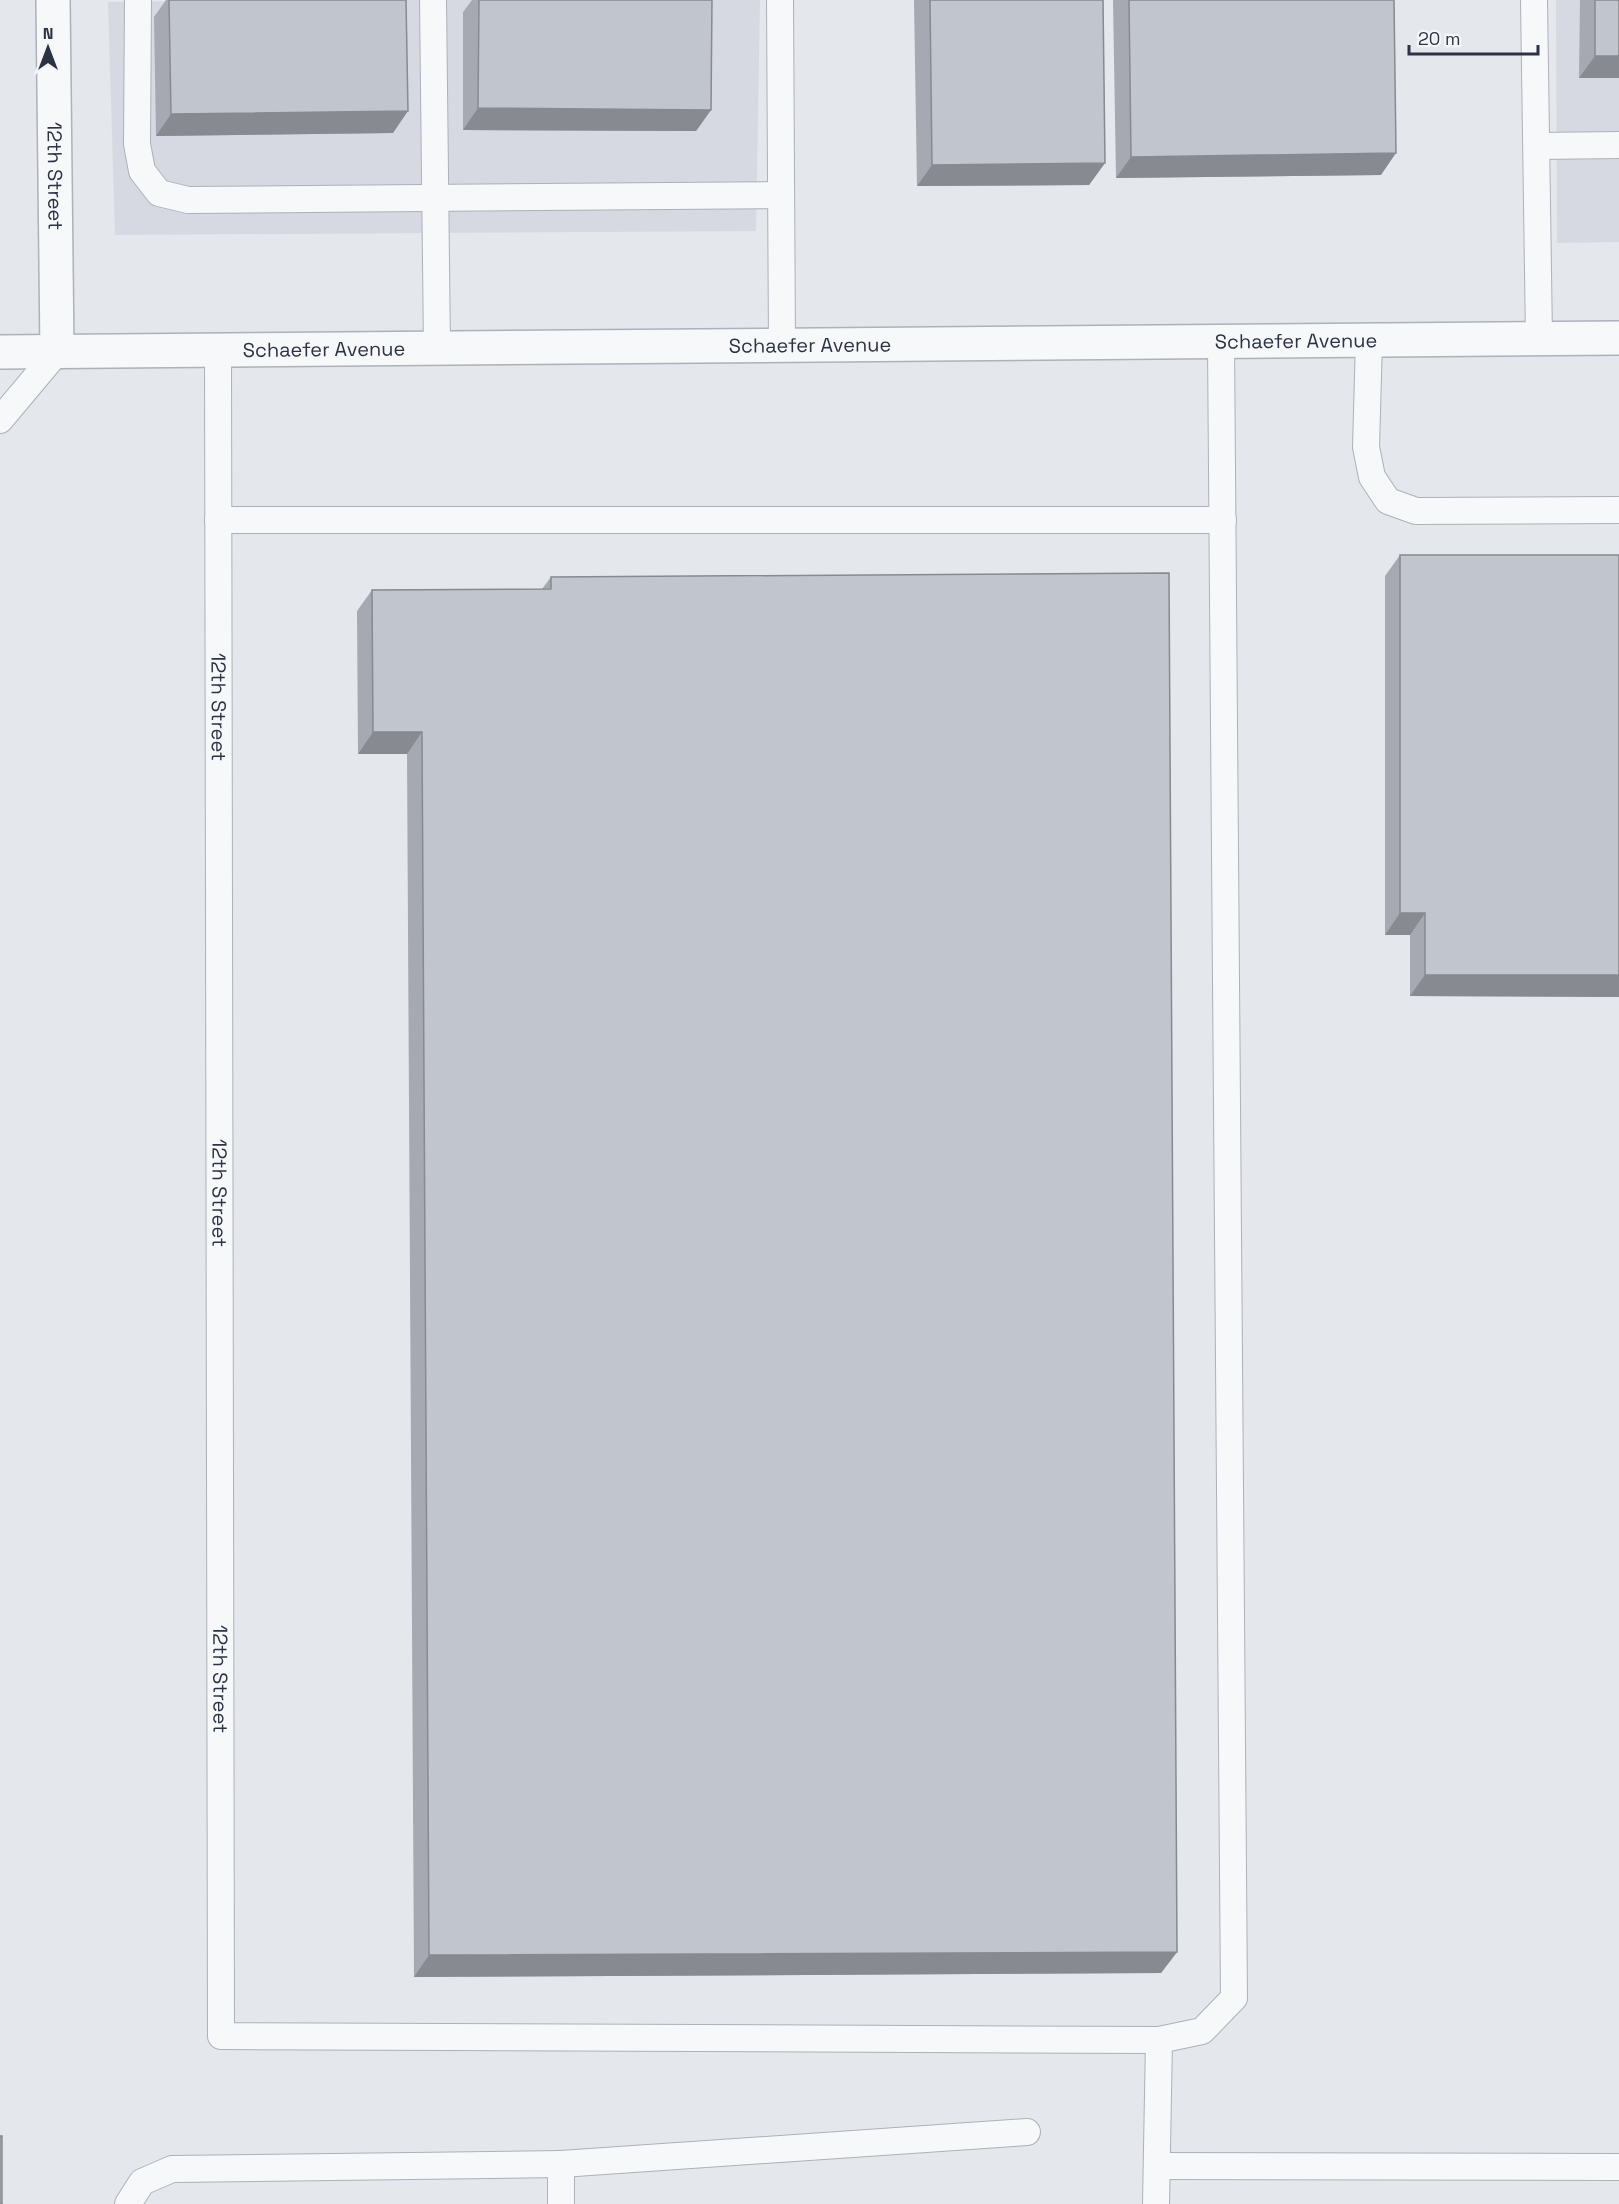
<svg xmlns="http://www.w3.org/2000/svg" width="1619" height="2204" viewBox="0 0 1619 2204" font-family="'Space Grotesk',sans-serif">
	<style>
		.built { fill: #d6d9e1 }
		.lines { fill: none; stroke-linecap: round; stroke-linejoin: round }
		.service-casing { stroke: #acb1ba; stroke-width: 28 }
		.minor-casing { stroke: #acb1ba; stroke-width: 36 }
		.tertiary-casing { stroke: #acb1ba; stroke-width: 36 }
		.service { stroke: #f7f8fa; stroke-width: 26 }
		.minor { stroke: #f7f8fa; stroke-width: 33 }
		.tertiary { stroke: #f7f8fa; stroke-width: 33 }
		.wall { fill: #a6a9b1 }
		.shaded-wall { fill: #878a90 }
		.building { fill: #c1c5ce; stroke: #878a90; stroke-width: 1.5 }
		.labels { text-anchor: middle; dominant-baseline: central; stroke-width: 4.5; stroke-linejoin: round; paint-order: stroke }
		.street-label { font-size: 20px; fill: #2b3344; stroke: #f4f6f9 }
	</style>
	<rect width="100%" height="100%" fill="#e4e7ec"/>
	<path class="built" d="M253,0H760L756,231L115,235L108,2Z
		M1556,0H1619V242L1557,243Z"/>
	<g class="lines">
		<defs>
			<g id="service">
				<path d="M138,0L137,144L142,171L159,193L188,200L781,195"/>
				<path d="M433,0L437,349"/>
				<path d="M780,0L782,345"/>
				<path d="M1534,0L1539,339"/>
				<path d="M1537,146L1619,145"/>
				<path d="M1369,340L1366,447L1372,477L1388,501L1416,511L1619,510"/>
				<path id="s1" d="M218,350L221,2036L1159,2040L1202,2031L1234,1998L1221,342"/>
				<path d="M0,420L57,352"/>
				<path d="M218,520H1223"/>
				<path d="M1157,2166L1619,2167"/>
				<path d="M128,2204L142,2182L172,2169L561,2164"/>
				<path d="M561,2204V2164L1027,2132"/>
				<path d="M1156,2204L1159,2040"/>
			</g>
			<g id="minor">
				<path id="s2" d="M53,0L57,352"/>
			</g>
			<g id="tertiary">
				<path id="s3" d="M0,352L1619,338"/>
			</g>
		</defs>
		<use href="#service" class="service-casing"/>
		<use href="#minor" class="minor-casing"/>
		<use href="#tertiary" class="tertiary-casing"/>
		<use href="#service" class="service"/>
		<use href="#minor" class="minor"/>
		<use href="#tertiary" class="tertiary"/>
	</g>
	<path class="wall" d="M166,0H406L393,133L156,136L154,17Z
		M472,0H712L711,110L696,131L463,130V12Z
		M914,0H1103L1105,163L1089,185L917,186Z
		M1113,0H1394L1381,175L1116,178Z
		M1580,0H1619V78H1579Z
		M1400,555H1619V997L1410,996V935H1385V576Z
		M551,577L1177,1952L1161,1973L414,1977L407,754H358L357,611L372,590L542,589Z"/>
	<path class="shaded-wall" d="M1595,56H1619V78H1579Z
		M478,108L711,110L696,131L463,130Z
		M408,111L393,133L156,136L171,114Z
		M1396,153L1381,175L1116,178L1131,157Z
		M1105,163L1089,185L917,186L932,165Z
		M373,732H422L407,754H358Z
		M1400,913H1425L1410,935H1385Z
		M1425,975H1619V997L1410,996Z
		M1177,1952L1161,1973L414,1977L429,1955Z"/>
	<path class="building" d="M169,0H406L408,111L171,114Z
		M479,0H712L711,110L478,108Z
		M930,0H1103L1105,163L932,165Z
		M1129,0H1394L1396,153L1131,157Z
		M1595,0H1619V56H1595Z
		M1400,555H1619V975H1425V913H1400Z
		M1169,573L1177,1952L429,1955L422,732H373L372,590L551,589V577Z
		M0,2136H2V2204H0Z"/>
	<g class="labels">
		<g class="street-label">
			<text stroke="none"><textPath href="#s2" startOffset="176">12th Street</textPath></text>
			<text stroke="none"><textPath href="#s3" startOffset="1296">Schaefer Avenue</textPath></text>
			<text stroke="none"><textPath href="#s3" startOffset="810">Schaefer Avenue</textPath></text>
			<text stroke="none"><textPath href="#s3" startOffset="324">Schaefer Avenue</textPath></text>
			<text stroke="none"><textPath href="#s1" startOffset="357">12th Street</textPath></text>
			<text stroke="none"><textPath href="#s1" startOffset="843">12th Street</textPath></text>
			<text stroke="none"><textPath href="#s1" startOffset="1329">12th Street</textPath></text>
		</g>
	</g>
	<g transform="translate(48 48)" stroke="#f4f6f9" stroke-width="4.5" paint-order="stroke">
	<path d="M0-4.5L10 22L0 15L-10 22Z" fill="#2b3344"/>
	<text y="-9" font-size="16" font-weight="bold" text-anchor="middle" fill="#2b3344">N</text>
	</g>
	<path d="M1409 45v9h129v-9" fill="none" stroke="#2b3344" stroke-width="3"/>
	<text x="1418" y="45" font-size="18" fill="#2b3344" stroke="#f4f6f9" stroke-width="4.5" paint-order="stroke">20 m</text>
</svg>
